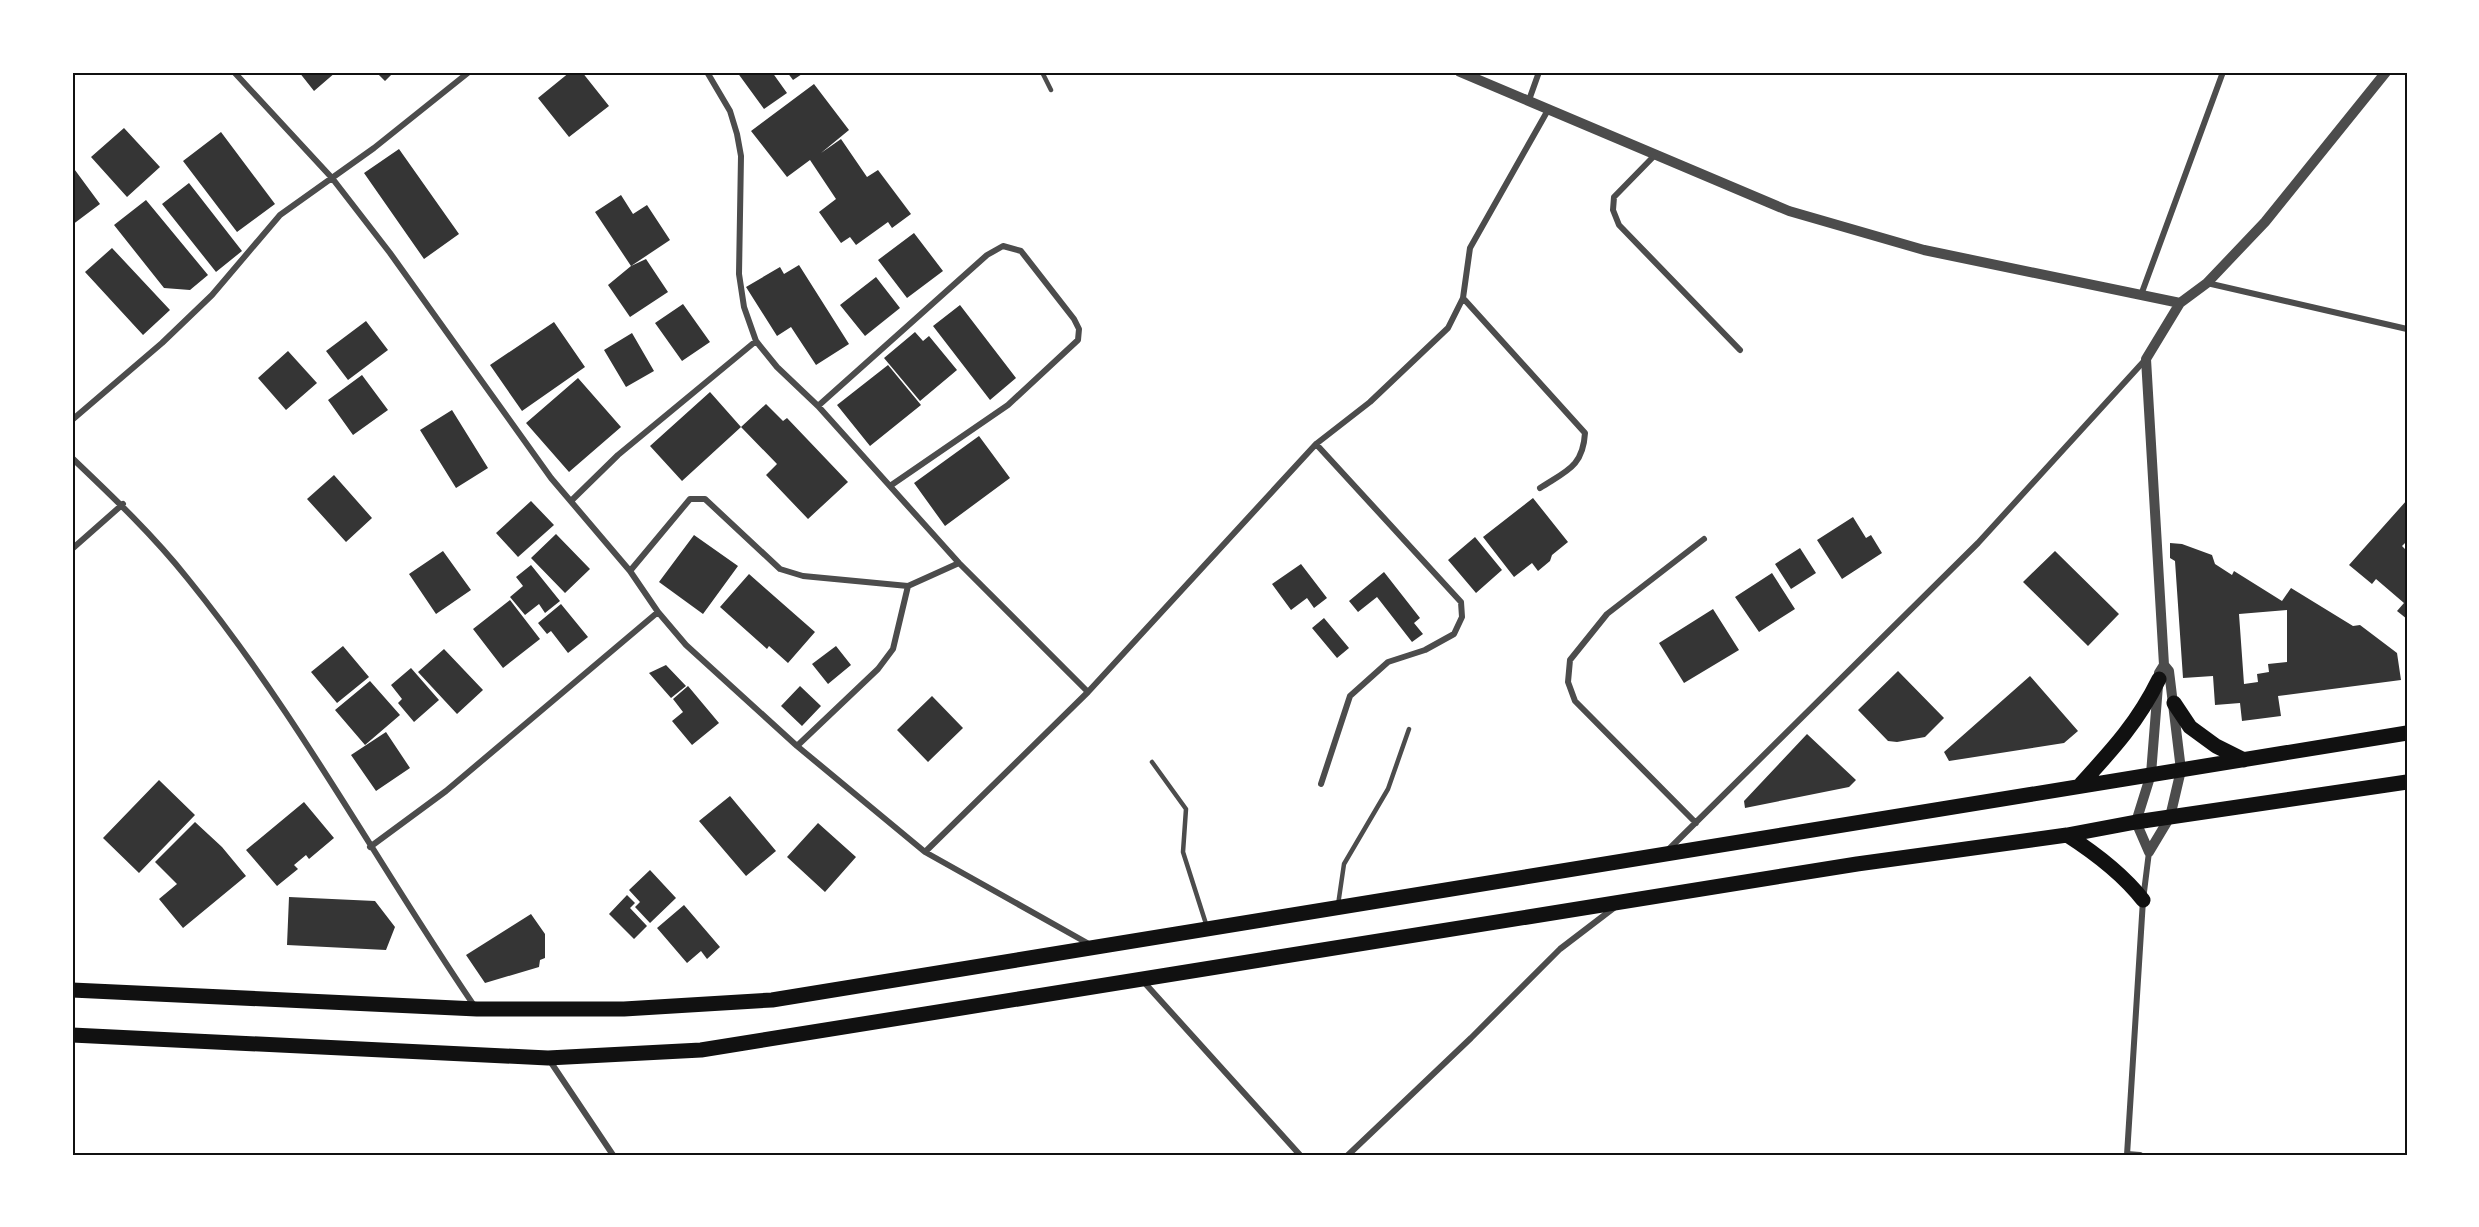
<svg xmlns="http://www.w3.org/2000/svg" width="2479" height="1227" viewBox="0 0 2479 1227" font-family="'PT Sans Narrow',sans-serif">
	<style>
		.building { fill: #353535; fill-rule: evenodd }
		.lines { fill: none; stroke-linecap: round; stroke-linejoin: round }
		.service { stroke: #4c4c4c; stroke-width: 4.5 }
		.minor { stroke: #4c4c4c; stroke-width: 6 }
		.tertiary { stroke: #4c4c4c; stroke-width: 10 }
		.primary { stroke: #111; stroke-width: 15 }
		.neatline { fill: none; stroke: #111; stroke-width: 2 }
	</style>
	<rect width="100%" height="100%" fill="#fff"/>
	<path class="building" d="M299,72H336L314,91Z
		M376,72H394L385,81Z
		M570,72H582L609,106L569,137L538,98Z
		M737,72H772L787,93L764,109Z
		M787,72H805L793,80Z
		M814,84L849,130L821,153L841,139L867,177L878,170L911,214L892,228L888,222L856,245L850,237L841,243L819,212L836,199L810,160L787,177L751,131Z
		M124,128L160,167L127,197L91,157Z
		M221,132L275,204L237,232L183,161Z
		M399,149L459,234L424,259L364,173Z
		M72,166L100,204L72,225Z
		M189,183L242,251L216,272L162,204Z
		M621,195L633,214L647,205L670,240L631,266L646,259L668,292L630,317L608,285L631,266L595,212Z
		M146,200L208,275L190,290L164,288L114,225Z
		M914,233L943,271L907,298L878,260Z
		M112,248L170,310L143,335L85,272Z
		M799,265L849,344L816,365L791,327L777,336L746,287L780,267L784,274Z
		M876,277L900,308L865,336L840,305Z
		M683,304L710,342L682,361L655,323Z
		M960,305L1016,378L990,400L933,326Z
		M366,321L388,350L348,380L326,351Z
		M554,322L585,367L522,411L490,365Z
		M915,332L923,341L929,336L957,370L920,401L884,358Z
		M632,333L654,371L626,387L604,350Z
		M288,351L317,383L286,410L258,378Z
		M888,365L921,405L870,446L837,405Z
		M362,375L388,410L353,435L328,400Z
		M578,378L621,427L569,472L526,423Z
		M710,392L741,427L682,481L650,446Z
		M766,404L783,421L787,418L848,482L808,519L766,475L777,464L741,427Z
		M452,410L488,468L456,488L420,430Z
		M979,436L1010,478L945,526L914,483Z
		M334,475L372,518L346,542L307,499Z
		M1533,498L1568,542L1552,555L1550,561L1538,571L1532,563L1514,577L1483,537Z
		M2407,500V541L2402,546L2407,551V619L2397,611L2404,603L2376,579L2372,584L2349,565Z
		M531,501L554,525L518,557L496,533Z
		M1853,517L1866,538L1871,535L1882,553L1842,579L1817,540Z
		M556,534L590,569L565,593L531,558Z
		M694,535L738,566L703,614L659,582Z
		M1475,537L1502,570L1476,593L1448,560Z
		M2170,543L2182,544L2212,555L2215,564L2232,575L2234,571L2282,601L2291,588L2353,626L2360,625L2397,653L2401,680L2278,696L2281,716L2242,721L2240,703L2215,705L2213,676L2183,678L2175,561L2170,558ZM2287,610V662L2268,664L2269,672L2257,674L2258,682L2244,684L2239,614Z
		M1800,548L1816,573L1791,589L1775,564Z
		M443,551L471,590L436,614L409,574Z
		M2055,551L2119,614L2088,646L2023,582Z
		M1301,564L1327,598L1314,608L1307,598L1291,610L1272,584Z
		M531,565L560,601L545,613L539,604L525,615L510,597L523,586L516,577Z
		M1384,572L1420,618L1414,623L1423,634L1412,642L1377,597L1358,612L1349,601Z
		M1772,573L1795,609L1759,632L1735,597Z
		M749,574L815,632L788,663L769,646L767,649L720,607Z
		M510,600L540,639L503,668L473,629Z
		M561,604L588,637L568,653L551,631L547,634L538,623Z
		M1713,609L1739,650L1684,683L1659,643Z
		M1324,618L1349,648L1337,658L1312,628Z
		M343,646L369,677L337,703L311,672Z
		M836,646L851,665L828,684L812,664Z
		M444,649L483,690L457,714L418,672Z
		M666,665L686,686L671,698L649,673Z
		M411,668L439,700L414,722L398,703L402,699L391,685Z
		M1898,671L1944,718L1925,737L1897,742L1888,741L1858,710Z
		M2030,676L2078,731L2064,743L1949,761L1944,752Z
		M370,681L400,715L365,745L335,710Z
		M688,686L719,723L692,745L672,721L683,712L673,699Z
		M800,686L821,706L802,726L781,706Z
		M932,696L963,728L928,762L897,730Z
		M386,732L410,768L376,791L351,755Z
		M1807,734L1856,780L1849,787L1745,808L1744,801Z
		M159,780L195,815L139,873L103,838Z
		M730,796L776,851L746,876L699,821Z
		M304,802L334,838L309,859L306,855L294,865L298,869L277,886L246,850Z
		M195,822L222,847L246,876L183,928L159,899L177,884L155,862Z
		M818,823L856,857L825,892L787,857Z
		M650,870L676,898L650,923L635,907L640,902L629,890Z
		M627,895L635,903L630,908L647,926L634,939L609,914Z
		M289,897L375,901L395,927L386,950L287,945Z
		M684,905L720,947L707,959L701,951L687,963L657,928Z
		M531,914L545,934V958L540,960L539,967L485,983L466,955Z"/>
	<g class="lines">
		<path class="service" d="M1042,72L1051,90
			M1152,762L1186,809L1183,852L1207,927
			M1338,905L1344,864L1388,789L1409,729"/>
		<path class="minor" d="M234,72L332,178L390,253L551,478L630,571L658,612L686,645L797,746L925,852L1089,944
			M707,72L730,111L737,134L741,156L739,274L744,307L756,341L777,367L818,406L959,563L1088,692
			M1529,100L1539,72
			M1655,155L1614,197L1613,210L1619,225L1740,350
			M2207,283L2407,329
			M2141,295L2223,72
			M1463,298L1585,433C1583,467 1566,471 1540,488
			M818,406L987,255L1003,246L1021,251L1074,319L1079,329L1078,340L1008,405L890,486
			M72,420L162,343L212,295L280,215L374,148L469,72
			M1316,444L1461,602L1462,617L1454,634L1425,650L1388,662L1350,696L1321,784
			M72,458C113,497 153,535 188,579C297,713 378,865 475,1007
			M571,501L618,455L756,341
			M72,549L123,504
			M630,571L690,499H705L780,569L803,576L908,586L959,563
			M797,746L878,669L893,649L908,586
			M1696,823L1575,701L1568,682L1570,660L1607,614L1704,539
			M370,847L446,791L658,612
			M1669,849L1978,543L2145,360
			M925,852L1088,692L1316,444L1370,402L1448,328L1463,298L1470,248L1548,110
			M1142,980L1300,1155
			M550,1061L613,1155
			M2127,1154L2140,1155
			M1348,1155L1471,1038L1560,949L1615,907
			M2127,1155L2143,900L2149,852"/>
		<path class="tertiary" d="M1460,72L1789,211L1924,250L2180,303
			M2149,852L2136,822L2151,774L2159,673L2164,665L2146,359L2180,303L2207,283L2265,222L2386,72
			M2149,852L2170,817L2181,770L2169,671L2164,665"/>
		<path class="primary" d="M2174,703L2190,727L2216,746L2244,760
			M2081,784C2113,749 2138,722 2159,679
			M2067,835C2095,853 2122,873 2143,900
			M72,990L477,1009H624L772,1000L2407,733
			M72,1035L548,1058L701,1050L1857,864L2067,835L2136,822L2407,782"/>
	</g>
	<rect width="2479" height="1227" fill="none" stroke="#ffffff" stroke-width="147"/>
	<rect x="74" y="74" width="2332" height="1080" class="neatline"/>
</svg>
